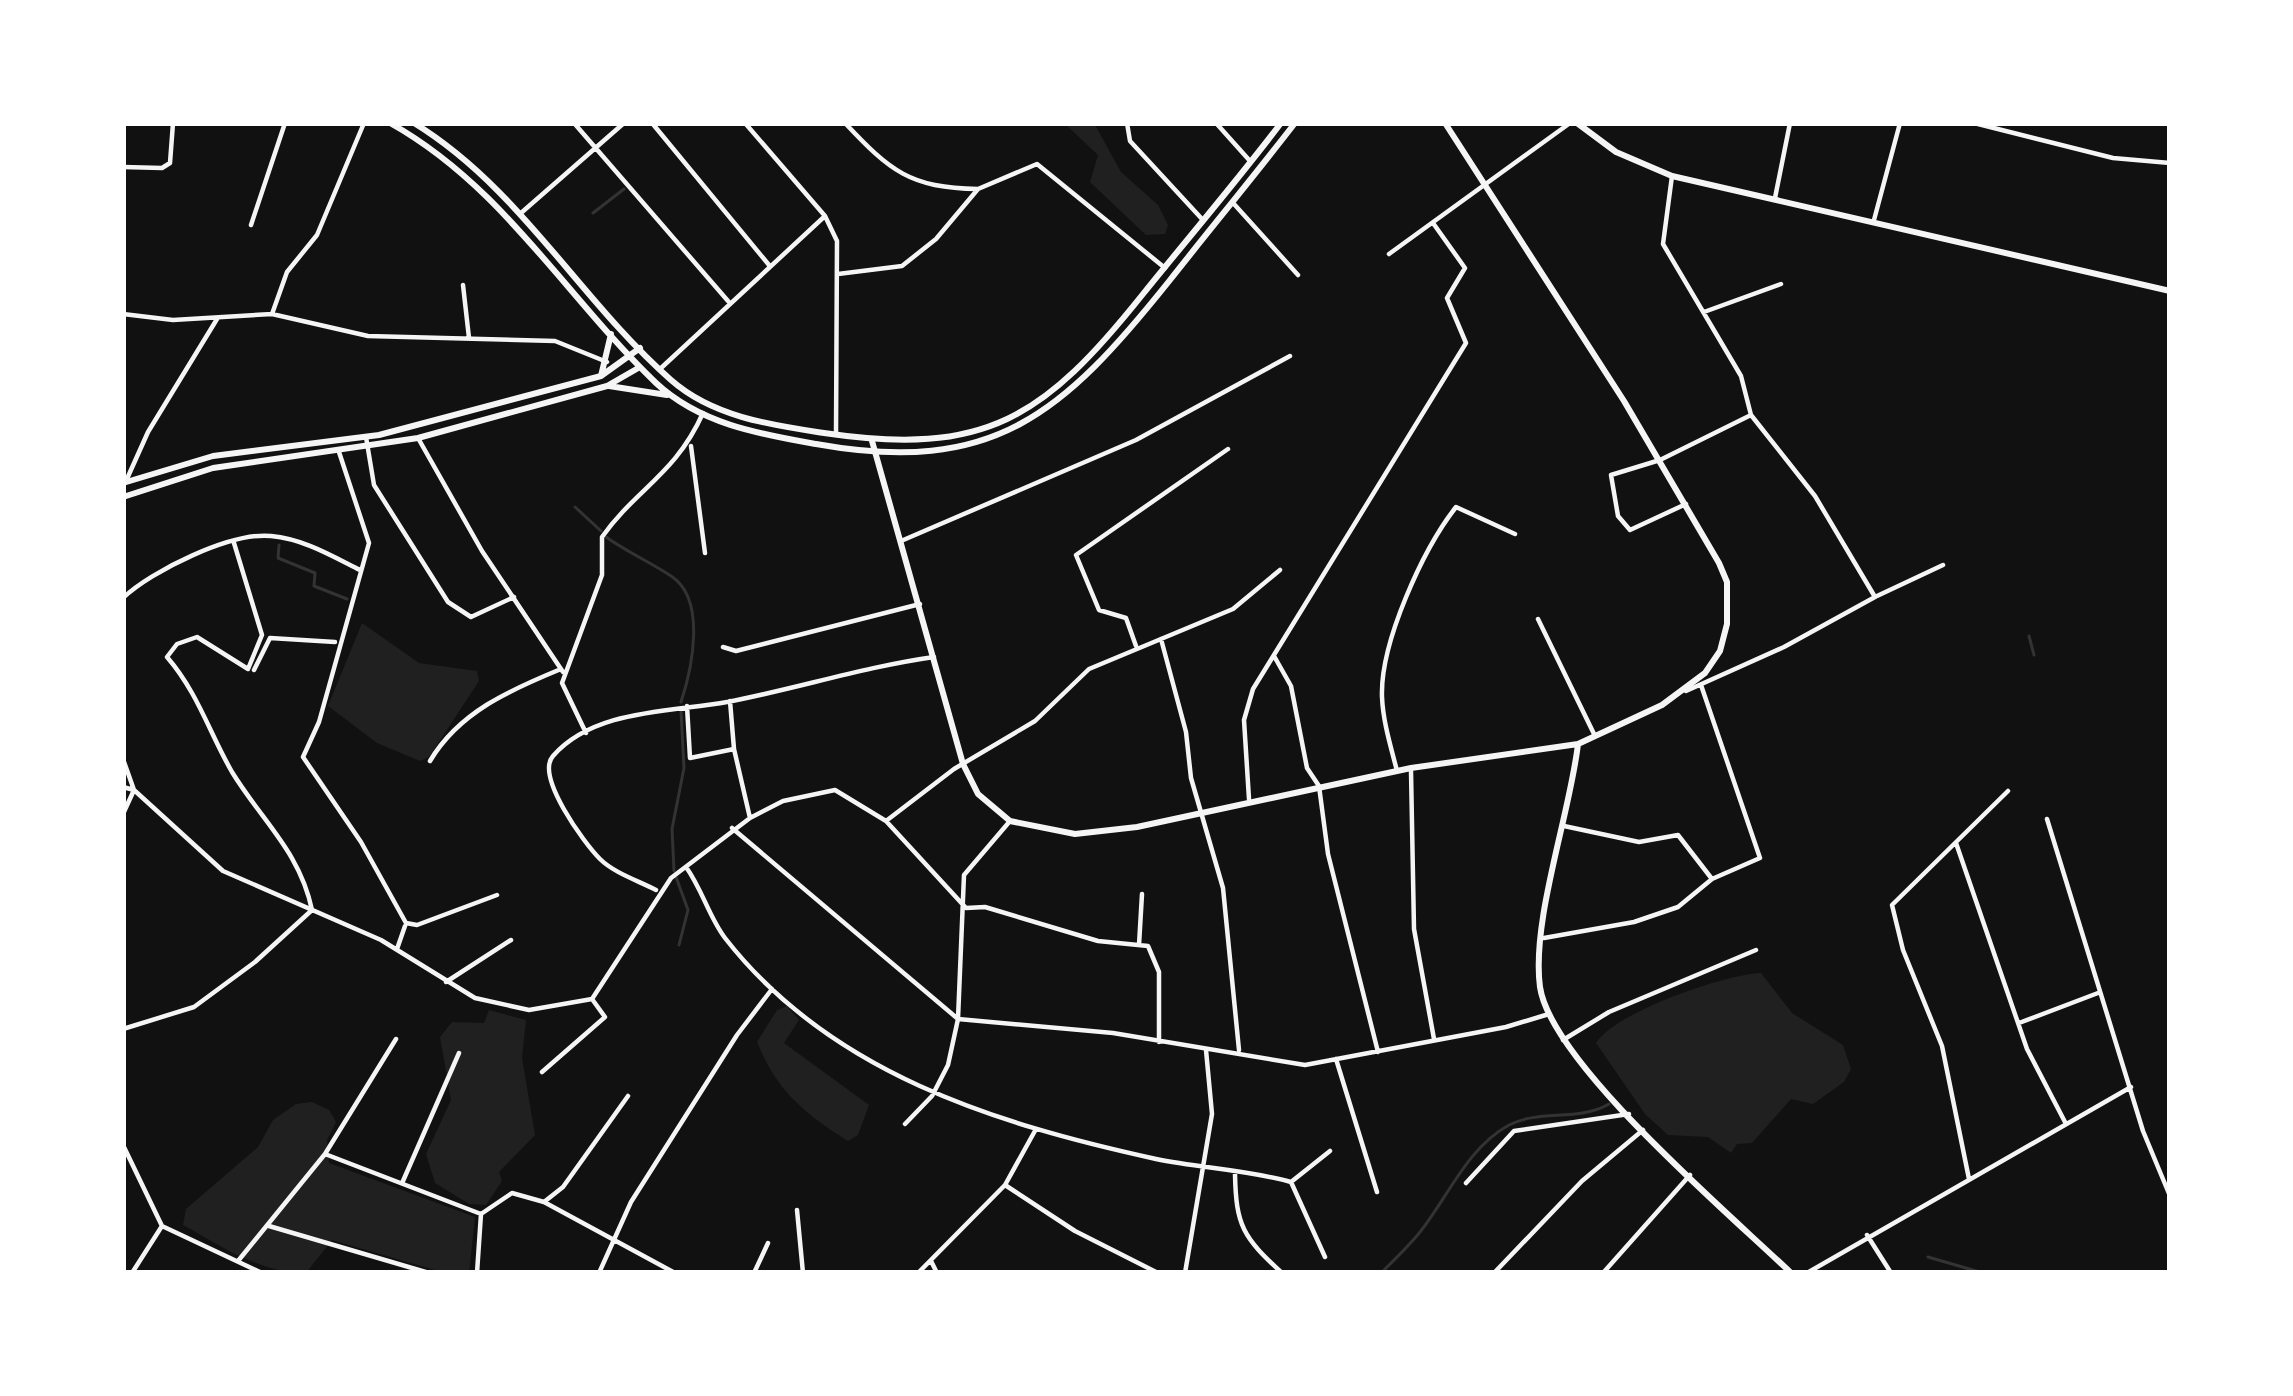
<svg xmlns="http://www.w3.org/2000/svg" width="2293" height="1396" viewBox="0 0 2293 1396" font-family="'DejaVu Sans',sans-serif">
	<style>
		.green { fill: #202020 }
		.lines { fill: none; stroke-linecap: round; stroke-linejoin: round }
		.stream { stroke: #333; stroke-width: 3 }
		.minor { stroke: #f5f5f5; stroke-width: 4.5 }
		.tertiary { stroke: #f5f5f5; stroke-width: 6 }
		.secondary { stroke: #f5f5f5; stroke-width: 6 }
	</style>
	<rect width="100%" height="100%" fill="#111"/>
	<path class="green" d="M1064,123H1094L1121,172L1158,205L1168,225L1165,234L1146,235L1090,182L1098,155Z
		M362,623L419,663L477,671L479,681L429,757L420,761L377,743L328,706Z
		M1761,973L1792,1013L1843,1045L1851,1069L1844,1082L1813,1104L1791,1099L1752,1143L1737,1144L1731,1153L1708,1137L1668,1135L1645,1114L1596,1043C1615,1012 1726,974 1761,973Z
		M787,1006L799,1020L784,1043L869,1105L858,1135L848,1141C804,1113 777,1091 757,1042L777,1010Z
		M489,1010L526,1020L522,1058L535,1135L499,1172L502,1181L486,1205L469,1204L435,1183L426,1154L451,1100L440,1037L452,1022L484,1023Z
		M312,1102L329,1110L336,1122L327,1140L329,1163L475,1217L469,1273H445L332,1240L306,1273C260,1273 223,1247 183,1225L186,1209L258,1147L273,1120L296,1104Z"/>
	<g class="lines">
		<path class="stream" d="M593,213L624,189
			M575,507L601,531
			M606,537C627,552 650,562 671,576C707,599 692,669 681,702
			M279,545L278,558L315,573L314,586L347,599
			M2029,636L2034,655
			M674,871L672,829L684,768L681,711
			M676,877L688,910L679,945
			M1928,1257L1983,1273
			M1381,1273C1394,1260 1408,1247 1420,1232C1448,1197 1467,1148 1509,1125C1540,1109 1578,1122 1609,1104"/>
		<path class="minor" d="M574,123L728,301
			M652,123L769,265
			M745,123L825,216L837,241L836,435
			M845,123C890,171 910,188 978,189
			M1127,123L1130,141L1202,219
			M1216,123L1250,161
			M1974,123L2113,158L2170,163
			M123,167L162,168L170,163L173,123
			M1672,176L1663,244L1741,376L1751,415L1815,496L1875,597L1784,647L1686,691
			M1775,198L1790,123
			M1234,204L1298,275
			M521,213L624,123
			M1874,220L1900,123
			M251,225L285,123
			M1389,254L1570,123
			M838,274L902,266L936,239L978,189L1037,164L1165,268
			M463,285L469,338
			M1704,312L1781,284
			M123,314L173,320L272,314L368,336L555,341L607,362
			M272,314L287,272L317,235L364,123
			M660,369L825,216
			M366,437L374,485L448,602L471,617L514,597
			M418,438L482,551L563,672
			M691,446L705,553
			M339,452L369,543L319,722L303,757L361,842L406,923L417,925L497,895
			M126,481L148,432L217,319
			M1686,504L1630,530L1618,516L1611,475L1660,460L1751,415
			M901,541L1136,440L1290,356
			M1877,596L1943,565
			M123,598C151,571 231,532 271,536C304,539 332,556 360,570
			M1538,619L1595,736
			M1161,639L1186,732L1191,778L1223,888L1239,1050
			M1136,646L1126,618L1099,610L1076,555L1228,449
			M723,647L736,651L920,604
			M1274,656L1291,686L1307,768L1319,786L1328,854L1378,1052
			M254,670L270,638L335,642
			M730,701L734,749
			M687,706L690,758L734,749L750,818
			M586,733L562,683L602,575V537C637,488 675,475 703,413
			M123,759L134,790L123,814
			M430,761C459,712 510,690 561,669
			M1397,771C1391,747 1383,722 1382,697C1380,643 1423,549 1456,507L1515,534
			M1411,771L1414,929L1434,1039
			M123,787L134,790L223,871L381,940L475,998L529,1010L592,999L671,878L750,818L783,801L835,790L886,821L966,908L985,907L1098,941L1148,946L1159,972V1042
			M1249,799L1244,720L1253,689L1466,343L1447,298L1465,268L1433,223
			M2047,819L2143,1131L2170,1196
			M886,821L954,769L1035,721L1089,669L1233,609L1280,570
			M1564,826L1639,842L1678,835L1712,879
			M732,828L958,1019L1113,1033L1305,1065L1506,1027L1549,1014
			M1956,843L2027,1049L2065,1122
			M686,867C702,889 709,917 725,938C830,1073 996,1124 1156,1159C1200,1168 1249,1170 1291,1182L1330,1151
			M656,890C639,881 614,873 600,859C584,843 535,776 553,756C594,709 672,712 727,702C796,689 863,667 934,657
			M1544,938L1634,922L1678,907L1712,879L1760,858L1701,685
			M1139,945L1142,894
			M397,949L405,926
			M446,982L511,940
			M2019,1023L2098,993
			M123,1029L194,1007L255,962L312,910C300,852 262,821 232,772C209,732 198,693 167,657L177,644L197,637L248,669L262,635L234,543
			M1563,1040L1609,1012L1756,950
			M1336,1059L1377,1192
			M542,1072L605,1017L592,999
			M905,1124L932,1096L948,1065L958,1019L964,875L1010,821
			M123,1145L162,1226
			M325,1154L396,1039
			M1235,1174C1236,1226 1243,1237 1282,1273
			M1969,1179L1942,1046L1903,950L1892,905L2008,791
			M403,1181L459,1053
			M1291,1182L1325,1257
			M1466,1183L1514,1131L1629,1114
			M1005,1185L1075,1231L1158,1273
			M544,1202L563,1187L628,1096
			M797,1210L803,1273
			M269,1226L429,1273
			M1867,1235L1891,1273
			M238,1261L325,1154L481,1214
			M931,1261L937,1273
			M132,1273L162,1226L262,1273
			M477,1273L481,1214L512,1193L544,1202L675,1273
			M599,1273L631,1202L737,1035L772,989
			M754,1273L768,1243
			M918,1273L1005,1185L1036,1129
			M1185,1273L1212,1114L1206,1050
			M1494,1273L1582,1181L1643,1130
			M1603,1273L1690,1175
			M1807,1273L2131,1087"/>
		<path class="tertiary" d="M872,441L963,764L978,794L1010,821L1075,834L1137,827L1411,768L1578,744L1662,705L1705,673L1720,651L1727,624V582L1719,563L1624,401L1445,123
			M1578,744C1570,814 1531,921 1540,987C1551,1063 1732,1216 1791,1273"/>
		<path class="secondary" d="M390,123C503,186 565,296 656,383C700,424 759,434 816,444C994,476 1063,414 1170,280C1211,228 1254,176 1295,123
			M414,123C520,188 579,299 671,380C713,417 771,425 824,433C986,457 1044,418 1143,294C1189,237 1237,181 1281,123
			M1577,123L1616,152L1672,176L2170,291
			M601,376L611,334
			M609,386L667,395
			M123,483L213,456L379,435L601,376L640,348
			M123,497L213,468L418,438L607,386L640,367"/>
	</g>
	<rect width="2293" height="1396" fill="none" stroke="#ffffff" stroke-width="252"/>
</svg>
